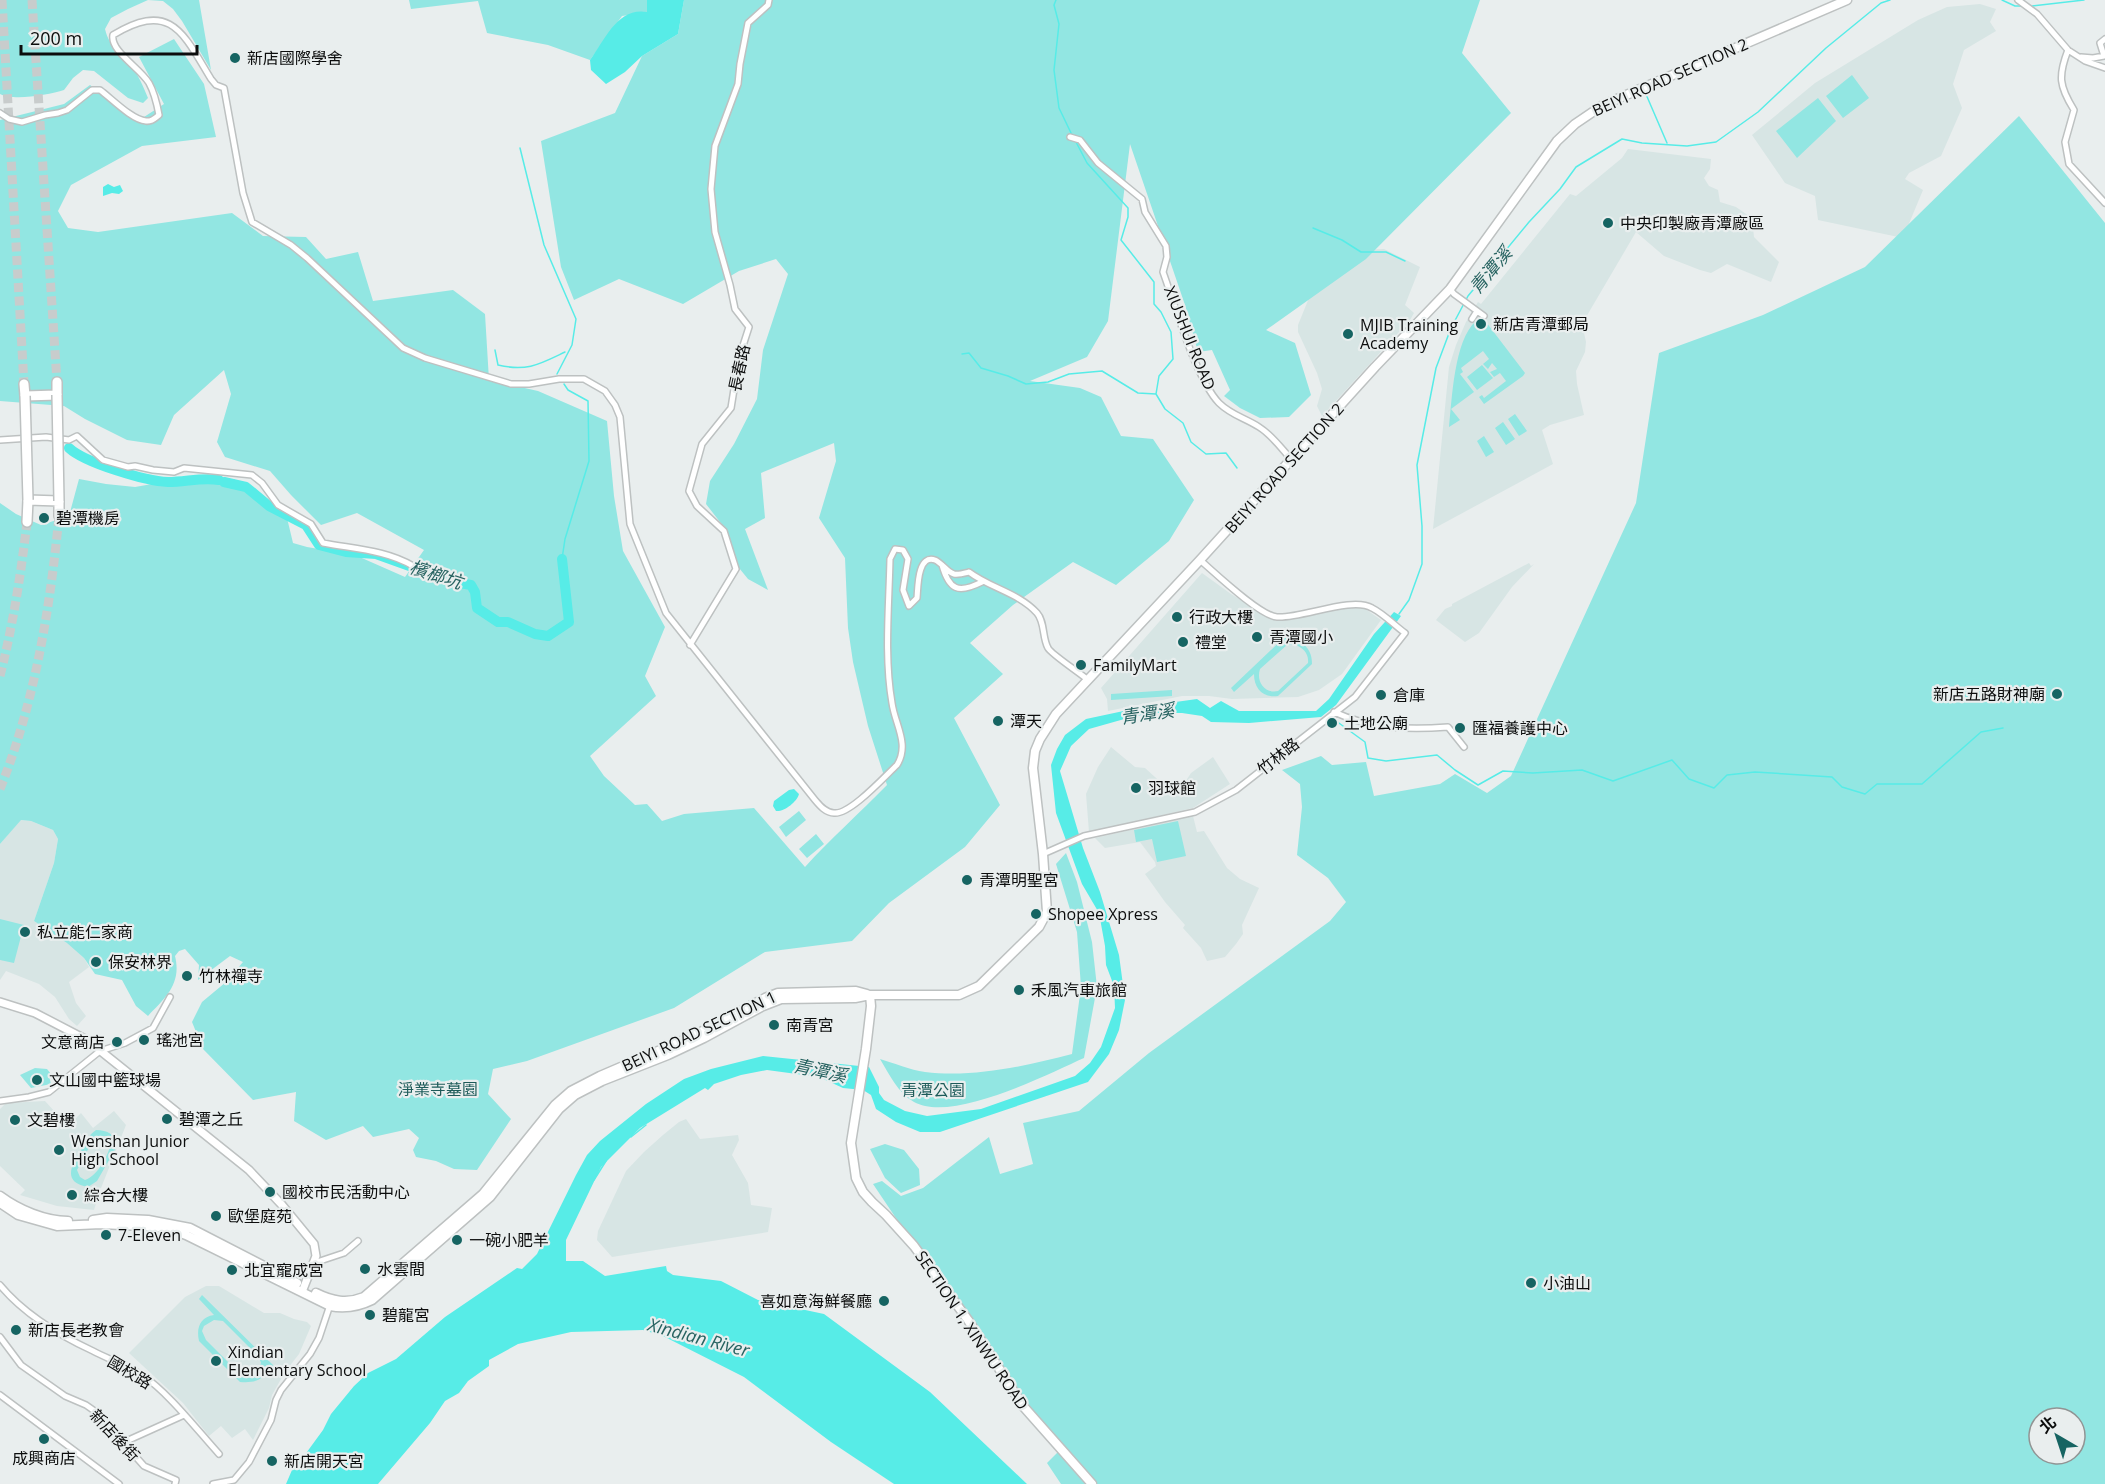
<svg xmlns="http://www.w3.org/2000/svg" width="2105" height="1484" viewBox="0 0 2105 1484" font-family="'Open Sans','Noto Sans TC',sans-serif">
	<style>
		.built { fill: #d7e5e4 }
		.green { fill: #92e6e2; fill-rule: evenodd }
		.water { fill: #57ece7 }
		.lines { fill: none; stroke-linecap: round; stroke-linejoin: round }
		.stream { stroke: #57ece7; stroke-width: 1.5 }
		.river { stroke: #57ece7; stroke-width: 10 }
		.highway-tunnel { stroke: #c8cccc; stroke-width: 9; stroke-dasharray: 9 4.5; stroke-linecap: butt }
		.street-casing { stroke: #bdc1c1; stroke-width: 8 }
		.secondary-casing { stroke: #bdc1c1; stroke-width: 10 }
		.primary-casing { stroke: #bdc1c1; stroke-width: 11 }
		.highway-casing { stroke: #bdc1c1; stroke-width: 12 }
		.street { stroke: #fff; stroke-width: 5 }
		.secondary { stroke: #fff; stroke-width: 7 }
		.primary { stroke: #fff; stroke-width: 8 }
		.highway { stroke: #fff; stroke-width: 9 }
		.highway-bridge-casing { stroke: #bdc1c1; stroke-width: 12; stroke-linecap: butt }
		.highway-bridge { stroke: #fff; stroke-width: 9 }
		.poi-dot { fill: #166462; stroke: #e9eeee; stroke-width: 2 }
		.labels { text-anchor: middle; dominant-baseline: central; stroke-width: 4.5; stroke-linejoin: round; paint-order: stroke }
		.poi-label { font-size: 16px; fill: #0c0d0d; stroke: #e9eeee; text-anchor: start }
		.street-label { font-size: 16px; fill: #0c0d0d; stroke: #e9eeee }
		.park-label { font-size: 16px; fill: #1d5b59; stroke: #e9eeee }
		.water-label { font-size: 18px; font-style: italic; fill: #276361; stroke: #e9eeee }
	</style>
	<rect width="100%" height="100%" fill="#e9eeee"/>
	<path class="built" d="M1980,4L1996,9L1990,22L1996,31L1964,50L1953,84L1962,108L1941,156L1909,173L1905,179L1923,190L1903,238L1818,220L1815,196L1785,183L1752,135L1815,83L1918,20L1947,7Z
		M1628,149L1711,159L1710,169L1704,178L1709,186L1718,190L1720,202L1736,207L1752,218L1754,237L1779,262L1771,282L1727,264L1711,273L1700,270L1664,256L1636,232L1582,324L1586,342L1585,352L1576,371L1577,384L1584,415L1550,425L1542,430L1553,464L1433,529L1449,367L1456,345L1466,322L1478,302L1481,304L1570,194L1576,196L1622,158Z
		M1384,249L1420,267L1405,305L1414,313L1410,320L1322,416L1317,406L1322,389L1317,373L1298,332V325L1311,293L1361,250Z
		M1529,563L1531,566L1534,564L1512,587L1479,633L1465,642L1436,620L1445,609L1452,606V604Z
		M1202,573L1231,594L1276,621L1289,617L1351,608H1364L1381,620L1342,674L1319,690L1298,697L1232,699L1209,696H1182L1108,711L1107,699L1101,688Z
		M1111,747L1135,767L1145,768L1176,796L1191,773L1213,757L1230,784L1193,808L1089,832L1086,794L1098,767Z
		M1193,816L1197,832L1204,831L1227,868L1240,879L1259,888L1242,925L1243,934L1236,944L1225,957L1207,961L1201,948L1183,928L1185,925L1165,902L1145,874L1156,866L1155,862L1140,842L1105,848L1095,838Z
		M20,820L31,821L53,830L58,839L54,863L34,921L67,942L84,958L89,967L69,982L76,1003L86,1016L77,1026L69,1019L55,997L39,984L6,971L0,980V844Z
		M45,1101L68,1126L81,1113L93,1128L114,1111L126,1125L101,1188L94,1210L57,1206L20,1195L25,1190L0,1166V1109L6,1103Z
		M686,1119L700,1139L738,1135L739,1140L732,1155L748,1183L751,1205L772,1208L768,1232L612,1257L597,1240L598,1231L626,1171L644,1152L663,1135L679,1122Z
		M206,1286H219L264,1313H280L294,1319L307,1322L311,1326L299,1354L285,1372L272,1395L269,1408L253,1440L245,1429L232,1438L221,1426L209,1436L183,1403L129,1353L185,1297Z"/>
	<path class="green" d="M0,0H199L211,70L182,21L173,9L163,1L148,0L128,9L111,18L105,29C110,49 119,49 130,64C138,74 143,86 148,98L143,103L128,98L94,71L83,70L73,78L64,90C49,95 13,101 0,94Z
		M409,0H647L648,12L622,16L590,60L548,45L487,33L478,1L411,9Z
		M684,0H1480L1462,53L1511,113L1366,259L1266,330L1295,343L1311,395L1289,417L1260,418L1240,408L1224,396L1230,390L1212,350L1198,352L1185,305L1130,144L1108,321L1087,357L1030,381L1080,388L1101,397L1121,436L1153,439L1194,500L1169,541L1116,585L1073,562L1013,605L970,643L1003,674L954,718L1000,805L965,847L889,903L852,941L765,952L674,1008L527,1061L493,1069L488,1094L511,1119L477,1170L454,1169L436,1161L416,1157L413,1150L419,1138L409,1129L373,1137L363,1126L326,1140L294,1121L296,1092L253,1100L203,1049L192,1022L202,1002L226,982L243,962L230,956L198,980L199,965L185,949L179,951L175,956C182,984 165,998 148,1016L136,1006L122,980L95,974L84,958L67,943L34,921L54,863L58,839L53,830L31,821L21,820L0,844V503L16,514L41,525L69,516L79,479L106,484L135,487L169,481L234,479L287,518L293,543L307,547L355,555L405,577L424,550L357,513L321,525L291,495L270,471L225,457L217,442L231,394L224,370L174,415L161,445L127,440L85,419L64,406L0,401V120L64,104L90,85L125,112L144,117L164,104L139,57L174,39L204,84L216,137L142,146L71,185L58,211L68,228L98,232L232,213L263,236L306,237L326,259L358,252L373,301L453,290L485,314L489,380L538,391L607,421L614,496L623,551L665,627L645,676L656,696L590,756L604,776L635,805L647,804L662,821L684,814L754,808L805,867C831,838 860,813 887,785L868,726L853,662L848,628L845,558L819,518L836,461L834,443L761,473L765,518L745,529L768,590L748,579L735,563L727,531L706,504L710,481L734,444L757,399L763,350L788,274L776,259L739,271L683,304L619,279L574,300L561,267L541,141L615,113L642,56L678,34Z
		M1852,75L1869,98L1843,118L1826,96Z
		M1818,98L1836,121L1797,158L1776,131Z
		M2019,116L2105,223V1484H1061L1047,1463L1063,1447L1019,1401L873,1184L882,1181L901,1196L923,1188L989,1137L1000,1174L1033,1164L1023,1123L1079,1111L1149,1053L1330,921L1346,902L1328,878L1297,855L1302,807L1300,784L1282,770L1321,756L1332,765L1366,762L1374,796L1440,784L1455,774L1487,793L1511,776L1636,503L1659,353L1763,315L1865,267ZM2039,1418H2075V1454H2039Z
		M1479,318H1483L1525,373L1523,376L1484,404L1479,397L1482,395L1484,398L1506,381L1500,373L1494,377L1490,372L1497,369L1492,363L1488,369L1483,364L1489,359L1483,351L1461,368L1463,372L1460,374L1474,392L1451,409L1460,420L1449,427C1452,400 1454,340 1476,321L1481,329L1485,326Z
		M1482,365L1493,378L1477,390L1467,377Z
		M1515,414L1527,431L1519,436L1508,419Z
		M1503,422L1515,439L1506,445L1495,428Z
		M1484,436L1494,452L1486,457L1477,441Z
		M1290,632L1295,637L1291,641H1300C1309,648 1312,654 1312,664L1278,696C1262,698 1254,688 1254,674L1234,692L1231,688ZM1294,644C1303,648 1309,653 1308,663L1278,691C1264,694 1256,681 1260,669L1287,645Z
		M1172,690V696L1111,700V694Z
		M799,811L806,820L786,837L779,827Z
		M1178,821L1186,856L1157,862L1152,839L1136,842L1134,830Z
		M816,834L824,844L807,858L799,849Z
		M1066,853L1077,882L1092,942L1097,987L1084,1058C1046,1075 952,1123 914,1102C898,1093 889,1074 880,1059C894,1063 910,1070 925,1072C973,1078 1026,1066 1072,1054L1081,987L1077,932L1056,864Z
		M0,919L24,925L14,963L0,960Z
		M35,1068L47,1069L51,1074L49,1076L51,1084L31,1088L20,1075Z
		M96,1130C108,1130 117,1135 116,1148L97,1181L88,1187C62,1182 71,1166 81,1150C85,1142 89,1135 96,1130ZM98,1136H108L112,1141C108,1155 99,1175 85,1180L80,1177L77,1170L93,1140Z
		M885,1144L904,1150L919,1169L920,1185L901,1193L885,1178L870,1149Z
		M202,1295L274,1366L271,1369L266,1365C266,1381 254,1383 240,1382L199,1341C196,1328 200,1317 214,1315L199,1299ZM214,1320L223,1321L259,1357L261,1363L257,1373L246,1376L241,1375L206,1340L202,1331L204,1326Z"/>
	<path class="water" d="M647,0H684L678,34L642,56L625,72L606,84L591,70L590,60C606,38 618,7 647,12Z
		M108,184L114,187L120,185L123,191L119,194L112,193L103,196V187Z
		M1394,612L1401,616L1336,705L1321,717L1249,723L1211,722L1202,716L1182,713H1157L1135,716L1089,729L1071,746L1060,771L1083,848L1100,892L1119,955L1125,1000L1119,1030L1109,1054L1088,1082L940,1132H920L896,1122L876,1109L871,1095L863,1090L843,1088L819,1077L767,1070L741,1075L714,1084L708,1090L705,1088L640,1128L601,1167L566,1240V1261H583L605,1276L666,1266L667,1271L673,1275L721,1281L758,1300L824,1314L930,1392L1027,1484H894L831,1442L744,1377L663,1336L643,1330L571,1332L518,1344L489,1360V1366L468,1381L459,1393L445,1401L430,1423L378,1484H286L298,1456H304L323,1430L331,1414L354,1386L368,1373L396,1359L445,1317L517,1268L522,1269L537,1254L576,1175L587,1155L600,1141L646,1104L684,1079L711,1069L763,1056L869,1067L879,1087V1093L884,1100L905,1111L927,1116L981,1109L1075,1076L1090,1063L1101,1047L1115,1008L1114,986L1106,965L1105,946L1099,913L1082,884L1056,813L1051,765L1057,749L1065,735L1086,719L1147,706L1197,699L1210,708L1221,701L1239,711H1316L1329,699L1374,634Z
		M794,789L799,794C797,802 784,812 776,811L773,806L774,801L789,790Z"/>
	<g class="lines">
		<path class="stream" d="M1056,0L1054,5L1059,24L1054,70L1059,108L1072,135
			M2002,0L2015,6H2024
			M2032,6L2084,0
			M1645,92L1667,143
			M1076,142L1087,163L1128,208V217L1121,240L1154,282V304L1161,312L1171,332L1173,359L1159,376L1156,394L1165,409L1183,423L1191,442L1206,454L1226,453L1237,468
			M520,148L544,245L576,319L572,345L557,374
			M1313,228L1342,240L1361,252H1386L1405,261
			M495,350L498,365C527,372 540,364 565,352
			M962,354L969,353L981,368L1008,376L1026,384L1048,382L1069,374L1102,371L1138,393L1156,394
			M562,559L565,539L589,461L588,401L568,390L564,384
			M1399,614L1409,600L1422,564V526L1417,465L1436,368L1451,328L1468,296L1529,222L1560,189L1576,167L1622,139L1642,143L1687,146L1716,142L1758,112L1826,48L1881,3L1890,0
			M1332,718L1365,742L1368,758L1386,761L1437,755L1455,770L1478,785L1503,771L1533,773L1582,770L1613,781L1672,760L1689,779L1714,788L1727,775L1755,772L1832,777L1842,787L1865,794L1877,784H1922L1981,732L2003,728
			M631,1137L646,1125
			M594,1180L606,1161"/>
		<path class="river" d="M69,448C85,463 146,481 168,482C186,482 202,477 219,480
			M224,482L246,487L269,506L306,525L319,545L346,552L376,554L454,582L471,585L475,592L477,608L498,622H508L535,634L548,636L569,622L562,559"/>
		<path class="highway-tunnel" d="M2,0L24,384
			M32,0L57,382
			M0,676C13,625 21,574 27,522
			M0,789C35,702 50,609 59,516"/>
		<defs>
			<path id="street" d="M2018,0L2037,14L2068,50L2085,61L2105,68
				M2068,50C2058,76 2059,86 2074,110L2065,142L2069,164L2105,203
				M2081,57L2093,58L2104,56L2100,43L2105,39
				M0,113L9,119L22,122L45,115L58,113L67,110L92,90H100C111,98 132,120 146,121C152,122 155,118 159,115C157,104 154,92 149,83C140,68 110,51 113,35C171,0 183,33 211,79L216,85L224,88L243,193L252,222L291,245L307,258L403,348L425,358L511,384H529L559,379H584L605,391L615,405L620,417L630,524L666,613L815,800C820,806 826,813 834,813C850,815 885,776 897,765C910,744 895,725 892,703C884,657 889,606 890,559L895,549L903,550L908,559L903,590L909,606L917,598C918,589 917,554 935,560C942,563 947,572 954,574C958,575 965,573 969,572C990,588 1019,593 1037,613C1045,622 1042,637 1048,648C1051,654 1080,673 1088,680
				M1070,137L1080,140L1098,163L1142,199L1145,212L1166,246L1167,257L1163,272C1175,305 1196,379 1219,403C1231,415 1245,418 1259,427C1272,435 1281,448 1291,459
				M1450,289L1454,294L1484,316
				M1472,319L1477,311
				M0,440L46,437L69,440L77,436L103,460L128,467L135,466L153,470L174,472L184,468L252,475L262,483L278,505L311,524L323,543C354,549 386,550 413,566
				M942,565C949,590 958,594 982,582
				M690,645L736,569L724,531L697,506L689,491L702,444L731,408L739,358L749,327L735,309L730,285L715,232L711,189L715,146L738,84L740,64L748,23L768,5L769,0
				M1334,712C1371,729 1408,730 1448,727L1464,747
				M1043,854L1084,836L1195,812L1236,790L1355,697L1405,633C1394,625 1384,614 1372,608C1352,596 1301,619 1277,617C1260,616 1214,572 1200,560
				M0,1101L29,1097L49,1092L100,1051L125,1043L153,1028L170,997
				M314,1263L344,1253L358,1241
				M0,1285C24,1314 59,1335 93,1351C109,1359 126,1366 142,1375C168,1392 198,1431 219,1454
				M0,1337L21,1365L65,1396L86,1405L96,1412L144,1466L176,1480L175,1484
				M0,1395L119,1484
				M122,1443L184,1415
				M213,1484L234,1480L249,1462L271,1420L276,1400L281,1390L310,1354L319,1338L330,1305"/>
			<path id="secondary" d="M0,1002L35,1013L87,1040L249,1170L282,1205L314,1244L316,1256L302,1292"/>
			<path id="primary" d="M870,995L871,1006L866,1049L851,1143L856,1178L863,1192L872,1202L886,1215L914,1246L968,1320L1023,1406L1092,1484
				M0,1196C19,1210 45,1221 68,1221
				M0,1203L18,1215L57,1226L101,1224L142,1226L167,1228L186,1235L330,1306C346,1309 358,1307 372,1300L490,1197L559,1109L575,1095L602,1081L668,1055L704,1038L763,1006L781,999L855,998L870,995H959L979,986L1039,927L1047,912L1043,854L1033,768L1035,751L1040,739L1056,714L1200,560L1375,367L1450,289L1557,141L1575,124L1603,105L1847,0
				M93,1220L107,1218L148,1220L190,1228L297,1283
				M316,1293C332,1301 347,1304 364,1297L483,1194L555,1105L571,1091L600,1076L693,1036L765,998L778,993L856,991L867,994"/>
			<path id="highway" d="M24,384L25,396L57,395V382
				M27,522L28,500L59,501V516"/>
		</defs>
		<use href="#street" class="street-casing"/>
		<use href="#secondary" class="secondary-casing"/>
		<use href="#primary" class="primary-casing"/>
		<use href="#highway" class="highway-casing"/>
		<use href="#street" class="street"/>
		<use href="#secondary" class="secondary"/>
		<use href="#primary" class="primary"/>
		<use href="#highway" class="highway"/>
		<defs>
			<path id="highway-bridge" d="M57,395L59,501
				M25,396L28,500"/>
		</defs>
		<use href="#highway-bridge" class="highway-bridge-casing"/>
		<use href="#highway-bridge" class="highway-bridge"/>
	</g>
	<g class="poi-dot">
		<circle cx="235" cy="58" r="6"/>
		<circle cx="1608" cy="223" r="6"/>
		<circle cx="1481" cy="324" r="6"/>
		<circle cx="1348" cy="334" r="6"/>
		<circle cx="44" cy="518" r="6"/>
		<circle cx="1177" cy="617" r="6"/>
		<circle cx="1257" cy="637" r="6"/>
		<circle cx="1183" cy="642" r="6"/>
		<circle cx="1081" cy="665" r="6"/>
		<circle cx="2057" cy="694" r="6"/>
		<circle cx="1381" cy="695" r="6"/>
		<circle cx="998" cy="721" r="6"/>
		<circle cx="1332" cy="723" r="6"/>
		<circle cx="1460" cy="728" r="6"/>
		<circle cx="1136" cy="788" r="6"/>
		<circle cx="967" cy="880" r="6"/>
		<circle cx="1036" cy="914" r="6"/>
		<circle cx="25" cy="932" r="6"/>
		<circle cx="96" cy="962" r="6"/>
		<circle cx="187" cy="976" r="6"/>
		<circle cx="1019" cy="990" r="6"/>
		<circle cx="774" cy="1025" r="6"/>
		<circle cx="144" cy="1040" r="6"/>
		<circle cx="117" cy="1042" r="6"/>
		<circle cx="37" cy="1080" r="6"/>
		<circle cx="167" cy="1119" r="6"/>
		<circle cx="15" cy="1120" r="6"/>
		<circle cx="59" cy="1150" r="6"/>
		<circle cx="270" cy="1192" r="6"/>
		<circle cx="72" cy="1195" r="6"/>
		<circle cx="216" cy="1216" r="6"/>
		<circle cx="106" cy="1235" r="6"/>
		<circle cx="457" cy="1240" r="6"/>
		<circle cx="365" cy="1269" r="6"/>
		<circle cx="232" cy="1270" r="6"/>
		<circle cx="1531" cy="1283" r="6"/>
		<circle cx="884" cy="1301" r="6"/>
		<circle cx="370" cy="1315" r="6"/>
		<circle cx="16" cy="1330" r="6"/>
		<circle cx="216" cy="1361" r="6"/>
		<circle cx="44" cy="1439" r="6"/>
		<circle cx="272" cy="1461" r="6"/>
	</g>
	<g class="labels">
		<g class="poi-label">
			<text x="247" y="58">新店國際學舍</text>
			<text x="1620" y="223">中央印製廠青潭廠區</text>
			<text x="1493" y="324">新店青潭郵局</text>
			<text x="1360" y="325">MJIB Training<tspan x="1360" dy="18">Academy</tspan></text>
			<text x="56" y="518">碧潭機房</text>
			<text x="1189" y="617">行政大樓</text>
			<text x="1269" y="637">青潭國小</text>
			<text x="1195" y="642">禮堂</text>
			<text x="1093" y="665">FamilyMart</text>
			<text x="2045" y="694" text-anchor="end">新店五路財神廟</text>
			<text x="1393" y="695">倉庫</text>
			<text x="1010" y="721">潭天</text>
			<text x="1344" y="723">土地公廟</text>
			<text x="1472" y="728">匯福養護中心</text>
			<text x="1148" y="788">羽球館</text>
			<text x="979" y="880">青潭明聖宮</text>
			<text x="1048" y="914">Shopee Xpress</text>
			<text x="37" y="932">私立能仁家商</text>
			<text x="108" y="962">保安林界</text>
			<text x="199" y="976">竹林禪寺</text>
			<text x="1031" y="990">禾風汽車旅館</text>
			<text x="786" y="1025">南青宮</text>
			<text x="156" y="1040">瑤池宮</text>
			<text x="105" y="1042" text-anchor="end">文意商店</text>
			<text x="49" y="1080">文山國中籃球場</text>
			<text x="179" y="1119">碧潭之丘</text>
			<text x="27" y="1120">文碧樓</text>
			<text x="71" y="1141">Wenshan Junior<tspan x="71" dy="18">High School</tspan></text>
			<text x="282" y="1192">國校市民活動中心</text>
			<text x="84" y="1195">綜合大樓</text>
			<text x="228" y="1216">歐堡庭苑</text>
			<text x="118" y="1235">7-Eleven</text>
			<text x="469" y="1240">一碗小肥羊</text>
			<text x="377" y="1269">水雲間</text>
			<text x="244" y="1270">北宜寵成宮</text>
			<text x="1543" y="1283">小油山</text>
			<text x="872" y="1301" text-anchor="end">喜如意海鮮餐廳</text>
			<text x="382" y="1315">碧龍宮</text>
			<text x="28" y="1330">新店長老教會</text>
			<text x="228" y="1352">Xindian<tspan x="228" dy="18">Elementary School</tspan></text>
			<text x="44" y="1458" text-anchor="middle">成興商店</text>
			<text x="284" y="1461">新店開天宮</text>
		</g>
		<g class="street-label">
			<text transform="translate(1670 77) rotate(-24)">BEIYI ROAD SECTION 2</text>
			<text transform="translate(1190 338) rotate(68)">XIUSHUI ROAD</text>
			<text transform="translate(739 368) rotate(-78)">長春路</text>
			<text transform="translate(1284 468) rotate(-48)">BEIYI ROAD SECTION 2</text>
			<text transform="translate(1278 756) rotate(-39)">竹林路</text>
			<text transform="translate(699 1031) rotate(-25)">BEIYI ROAD SECTION 1</text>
			<text transform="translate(972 1330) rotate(56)">SECTION 1, XINWU ROAD</text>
			<text transform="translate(130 1372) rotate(31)">國校路</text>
			<text transform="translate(115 1435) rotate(47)">新店後街</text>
		</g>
		<g class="park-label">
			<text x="438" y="1089">淨業寺墓園</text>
			<text x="933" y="1090">青潭公園</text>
		</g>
		<g class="water-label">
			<text transform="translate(1490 270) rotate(-50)">青潭溪</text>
			<text transform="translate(436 574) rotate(18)">檳榔坑</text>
			<text transform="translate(1147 713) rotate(-8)">青潭溪</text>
			<text transform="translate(820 1070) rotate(12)">青潭溪</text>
			<text transform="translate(699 1337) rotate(15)">Xindian River</text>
		</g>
	</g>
	<g transform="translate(2057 1436) rotate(321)"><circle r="28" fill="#e9eeee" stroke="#919494" stroke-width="1.5"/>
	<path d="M0-4.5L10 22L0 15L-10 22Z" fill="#166462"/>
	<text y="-9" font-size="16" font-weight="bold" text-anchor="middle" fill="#0c0d0d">北</text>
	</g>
	<path d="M21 45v9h176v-9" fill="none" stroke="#0c0d0d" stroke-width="3"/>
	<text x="30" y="45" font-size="18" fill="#0c0d0d" stroke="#e9eeee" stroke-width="4.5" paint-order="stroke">200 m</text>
</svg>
